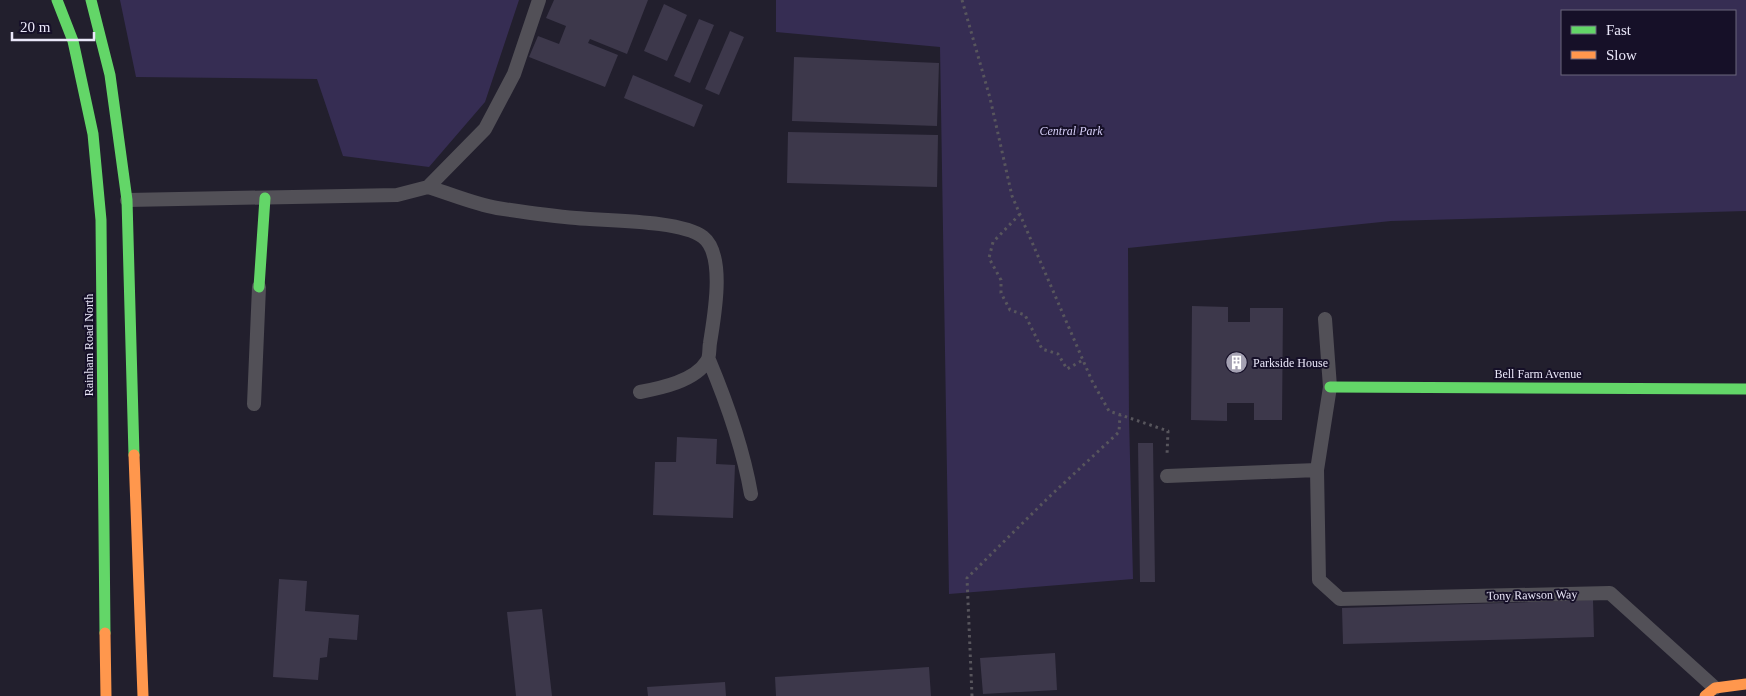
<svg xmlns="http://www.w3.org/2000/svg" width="1746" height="696" viewBox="0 0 1746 696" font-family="'Times New Roman',serif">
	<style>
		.green { fill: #362d53; fill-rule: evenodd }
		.building { fill: #3d384b }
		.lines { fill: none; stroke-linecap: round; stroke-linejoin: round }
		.path { stroke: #58565d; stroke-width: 3; stroke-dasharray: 2.5 4; stroke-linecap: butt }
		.lane { stroke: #525057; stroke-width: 14 }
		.fast { stroke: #63d668; stroke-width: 11 }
		.slow { stroke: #ff974d; stroke-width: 11 }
		.labels { text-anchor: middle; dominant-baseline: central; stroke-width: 4; stroke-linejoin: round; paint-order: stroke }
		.park-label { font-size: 12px; font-style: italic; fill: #d6cff8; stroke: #161028 }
		.street-label { font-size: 12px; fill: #eae7f9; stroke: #161028 }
		.poi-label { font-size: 12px; fill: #eae7f9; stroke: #161028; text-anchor: start }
	</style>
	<rect width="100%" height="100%" fill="#221f2d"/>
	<path class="green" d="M120,0H519L485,102L429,167L343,156L317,79L136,77Z
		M776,0H1746V211L1391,221L1128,248L1129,418L1133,579L949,594L940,47L776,32ZM1562,11H1735V74H1562Z"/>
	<path class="building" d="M554,0H648L627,54L590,39L588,43L618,55L605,87L529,57L538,36L559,44L566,26L546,18Z
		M664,4L687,15L667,61L644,51Z
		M699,19L714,25L690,83L674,76Z
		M730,31L744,37L719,95L705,89Z
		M794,57L939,63L937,126L792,121Z
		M633,75L703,105L694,127L624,98Z
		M788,132L938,135L937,187L787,183Z
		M1192,306L1228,307V322H1250V308H1283L1282,420H1254V403H1227V421L1191,420Z
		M677,437L717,439L716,464L735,465L733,518L653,515L655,462H676Z
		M1138,443H1153L1155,582H1140Z
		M279,579L307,581L305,611L359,615L357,640L329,638L327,657L320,658L318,680L273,677Z
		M1593,600L1594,637L1343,644L1342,608Z
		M542,609L552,696H516L507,612Z
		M1055,653L1057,690L983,694L980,658Z
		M929,667L931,696H776L775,677Z
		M725,682L726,696H648L647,687Z"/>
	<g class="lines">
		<path class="path" d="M962,0L990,98L1012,196L1092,381L1109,411L1168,431L1167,455
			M1020,214L993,242L989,258L1001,280V293L1010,310L1025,315L1042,349L1058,354L1067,369L1083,360
			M972,696L967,578L1049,497L1119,432L1120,415"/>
		<path class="lane" d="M428,187C451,194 474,204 497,208C523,212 550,216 576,218C606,221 681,220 703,237C726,255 714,317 710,343C709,348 710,357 707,361C695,381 661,388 640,392
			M127,200L397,195L428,187L485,129L514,74L539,0
			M1325,319L1330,387L1317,470L1319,580L1340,599L1610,593L1715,688
			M709,360C727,403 743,448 751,494
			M254,404L259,287
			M1167,476L1317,470"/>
		<path class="fast" d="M57,0L73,41L93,134L101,220L105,633
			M91,0L110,75L127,200L134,455
			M259,287L265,198
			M1330,387L1746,389"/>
		<path class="slow" d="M134,455L143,696
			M105,633L106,696
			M1705,696L1715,688L1746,684"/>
	</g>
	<defs>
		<symbol id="building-disc" viewBox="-11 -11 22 22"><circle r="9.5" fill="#a4a1b2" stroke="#161028"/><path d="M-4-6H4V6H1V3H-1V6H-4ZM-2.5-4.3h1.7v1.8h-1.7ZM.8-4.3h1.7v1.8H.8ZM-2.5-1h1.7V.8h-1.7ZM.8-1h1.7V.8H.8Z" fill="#fff"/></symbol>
	</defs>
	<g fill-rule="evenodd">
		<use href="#building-disc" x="1224" y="350" width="25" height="25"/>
	</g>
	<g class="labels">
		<g class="park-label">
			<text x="1071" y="131">Central Park</text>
		</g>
		<g class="street-label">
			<text transform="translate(89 345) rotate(-90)">Rainham Road North</text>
			<text x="1538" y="374">Bell Farm Avenue</text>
			<text transform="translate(1532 595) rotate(-1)">Tony Rawson Way</text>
		</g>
		<g class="poi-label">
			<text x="1253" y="363">Parkside House</text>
		</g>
	</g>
	<rect x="1561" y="10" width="175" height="65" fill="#161028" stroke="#6b667c"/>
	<rect x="1571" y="26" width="25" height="8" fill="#63d668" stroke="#6b667c"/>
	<text x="1606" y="35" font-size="15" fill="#eae7f9">Fast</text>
	<rect x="1571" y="51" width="25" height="8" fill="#ff974d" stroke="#6b667c"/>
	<text x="1606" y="60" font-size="15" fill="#eae7f9">Slow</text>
	<path d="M12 32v8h82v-8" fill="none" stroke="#eae7f9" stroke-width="2.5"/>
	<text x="20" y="32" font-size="15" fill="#eae7f9" stroke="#161028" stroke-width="4" paint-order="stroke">20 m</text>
</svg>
